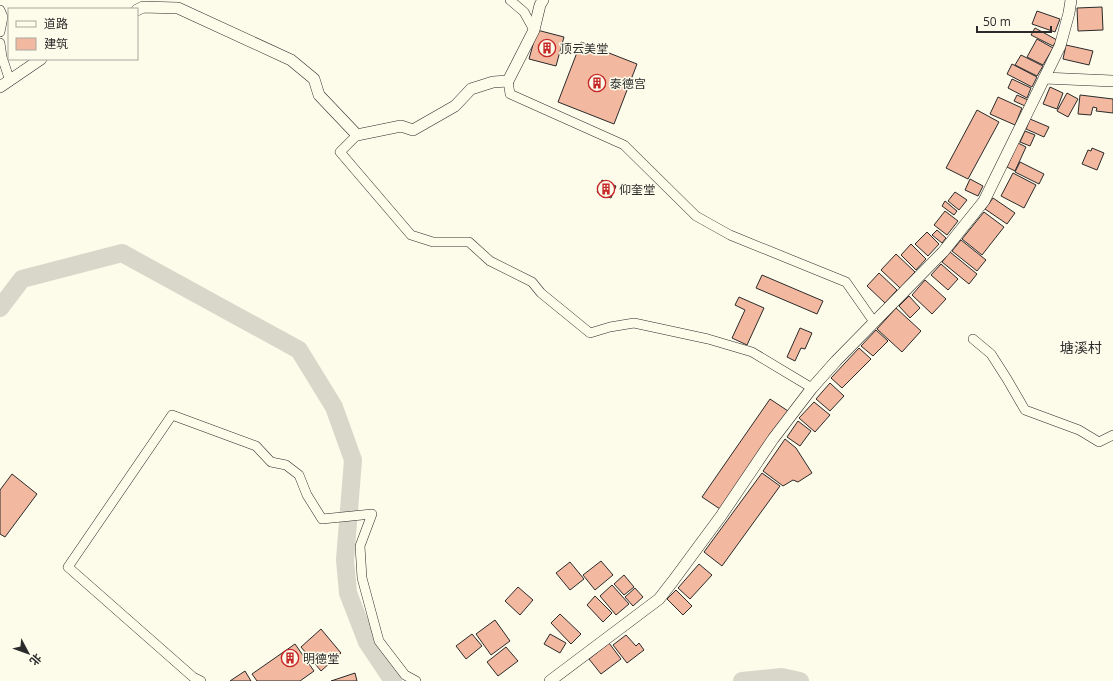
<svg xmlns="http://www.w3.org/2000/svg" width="1113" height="681" viewBox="0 0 1113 681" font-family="'Open Sans','Noto Sans SC',sans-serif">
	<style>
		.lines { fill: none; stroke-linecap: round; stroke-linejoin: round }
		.river { stroke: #d8d7c9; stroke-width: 18 }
		.building { fill: #f2b8a0; stroke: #2b2b2b }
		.minor-casing { stroke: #2b2b2b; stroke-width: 10 }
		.tertiary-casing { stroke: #2b2b2b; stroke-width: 12 }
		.minor { stroke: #fdfbea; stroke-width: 9 }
		.tertiary { stroke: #fdfbea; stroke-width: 11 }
		.labels { text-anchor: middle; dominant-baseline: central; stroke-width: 3; stroke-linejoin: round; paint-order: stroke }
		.poi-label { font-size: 12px; fill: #2b2b2b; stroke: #fdfbea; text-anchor: start }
		.quarter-label { font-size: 14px; fill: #2b2b2b; stroke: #fdfbea }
	</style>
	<rect width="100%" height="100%" fill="#fdfbea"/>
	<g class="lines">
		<path class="river" d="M0,308L22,279L122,253L299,350L334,407L353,460L345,560L348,593L367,642L393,681
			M742,681L782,677L800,681"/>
	</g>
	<path class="building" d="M1102,7L1103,30L1078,31L1077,8Z
		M1037,11L1060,19L1055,32L1032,24Z
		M1035,28L1057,40L1053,46L1031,35Z
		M537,30L564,37L556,66L529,59Z
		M1037,39L1053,48L1043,65L1027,57Z
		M581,42L637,64L614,124L558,102Z
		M1066,45L1093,51L1089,65L1063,59Z
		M1021,55L1043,66L1037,76L1015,65Z
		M1012,64L1037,77L1032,87L1007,74Z
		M1012,79L1031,88L1027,98L1008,88Z
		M1050,87L1063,93L1057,109L1043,104Z
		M1067,93L1078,99L1068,117L1057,111Z
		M1017,95L1028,100L1025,106L1014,101Z
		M1080,95L1113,99V113L1096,111L1097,108L1093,107L1091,115L1078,114Z
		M998,97L1022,108L1015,125L990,114Z
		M977,110L999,122L968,179L946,168Z
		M1030,119L1049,127L1044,137L1026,129Z
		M1025,131L1035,135L1030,146L1020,142Z
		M1018,143L1026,147L1015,171L1007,167Z
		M1092,148L1104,153L1097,170L1082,164L1088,150L1091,151Z
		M1020,162L1044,174L1039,184L1015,172Z
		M1013,173L1036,185L1024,208L1001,196Z
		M970,179L983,186L978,196L965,190Z
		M602,180L616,186L611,198L597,192Z
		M955,192L967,200L959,210L948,201Z
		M993,198L1015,213L1007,224L985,209Z
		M945,201L957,211L954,215L942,206Z
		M945,211L958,221L947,235L934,225Z
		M984,212L1004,227L982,255L962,239Z
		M937,230L946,238L942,243L932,235Z
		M927,232L939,244L928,256L915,244Z
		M961,240L986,260L977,271L952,251Z
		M911,244L926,259L916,270L901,255Z
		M950,252L977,274L969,284L942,262Z
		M896,254L915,272L900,288L881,270Z
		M941,264L958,279L948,290L931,275Z
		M879,273L897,290L885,303L867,286Z
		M762,275L823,301L817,314L756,288Z
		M925,280L946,299L932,314L912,295Z
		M909,296L920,308L910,318L899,306Z
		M739,297L764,308L747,345L732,338L745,310L735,305Z
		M896,308L921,331L902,352L877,329Z
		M800,328L812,333L805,349L801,348L795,361L787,357Z
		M876,330L888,341L873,356L861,346Z
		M859,348L871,359L842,388L831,378Z
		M830,383L844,396L830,411L816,399Z
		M770,399L788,411L720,509L702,497Z
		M814,402L830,415L815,432L799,418Z
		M798,421L811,431L800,446L787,437Z
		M785,439L796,448L812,473L798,482L793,480L783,486L763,471Z
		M762,473L780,486L722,566L704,552Z
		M12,474L37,494L5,537L0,534V490Z
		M601,561L613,575L595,590L583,575Z
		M570,562L584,579L570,590L556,573Z
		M699,564L712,575L690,599L678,588Z
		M624,575L634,587L624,595L614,584Z
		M612,585L629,604L616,615L600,596Z
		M518,587L533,600L520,615L505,601Z
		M635,588L643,597L633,606L625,597Z
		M676,590L692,606L683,615L667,599Z
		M595,596L612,613L603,622L587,605Z
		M560,614L581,634L571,644L551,623Z
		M495,620L510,641L491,655L476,634Z
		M321,629L341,653L321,671L301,647Z
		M472,634L482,646L466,659L456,646Z
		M550,634L566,643L560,653L544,644Z
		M626,635L636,646L639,643L644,650L627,663L613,645Z
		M609,643L621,659L601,674L589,659Z
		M295,644L314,671L300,681H257L252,674Z
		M506,647L518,661L498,676L487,662Z
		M245,671L251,681H230Z
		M355,673L357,681H331Z"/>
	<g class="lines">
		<defs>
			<path id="minor" d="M510,0L524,12L534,30
				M0,10L3,17L0,32
				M0,43L2,57L10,81
				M508,81L510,94L624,145L696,216L730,235L846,282L874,322
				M357,135L340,152L411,235L433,242H469L490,261L532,282L541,293L590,333L610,327L634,323L708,339L752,352L812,388
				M973,339L991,354L1007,379L1025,410L1079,430L1099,442L1113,435
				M201,681L193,677L68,567L172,415L256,446L271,462L286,465L299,475L307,495L322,519L372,514L360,546L362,578L379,641L405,675L416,681"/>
			<path id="tertiary" d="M137,10L143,7L178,8L291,60L314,79L319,95L357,135L401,126L413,130L455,106L471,89L493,82L508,81L534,30L540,5L543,0
				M1044,78L1113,81
				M0,87L41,59
				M550,681L659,599L673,581L721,516L773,439L812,388L836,361L943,252L984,201L1060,46L1069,13L1071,0"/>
		</defs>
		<use href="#minor" class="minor-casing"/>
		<use href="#tertiary" class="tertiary-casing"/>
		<use href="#minor" class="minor"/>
		<use href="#tertiary" class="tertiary"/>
	</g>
	<defs>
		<symbol id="building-ring" viewBox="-11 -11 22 22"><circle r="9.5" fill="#fdfbea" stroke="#c62828" stroke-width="1.5"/><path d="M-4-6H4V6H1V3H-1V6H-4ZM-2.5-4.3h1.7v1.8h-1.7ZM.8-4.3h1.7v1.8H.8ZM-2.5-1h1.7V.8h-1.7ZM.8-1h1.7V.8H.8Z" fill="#c62828"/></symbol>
	</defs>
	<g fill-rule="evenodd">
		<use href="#building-ring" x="537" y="38" width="20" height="20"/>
		<use href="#building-ring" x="587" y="73" width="20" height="20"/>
		<use href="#building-ring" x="596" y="179" width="20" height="20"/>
		<use href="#building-ring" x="280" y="648" width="20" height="20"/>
	</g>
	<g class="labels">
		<g class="poi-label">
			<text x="560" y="48">顶云美堂</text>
			<text x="610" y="83">泰德宫</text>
			<text x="619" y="189">仰奎堂</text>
			<text x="303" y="658">明德堂</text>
		</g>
		<g class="quarter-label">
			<text x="1081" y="347">塘溪村</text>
		</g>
	</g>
	<rect x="8" y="8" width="130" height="52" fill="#fdfbea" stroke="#a9a89e"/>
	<rect x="16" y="21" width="20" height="6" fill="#fdfbea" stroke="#a9a89e"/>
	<text x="44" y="28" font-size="12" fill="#2b2b2b">道路</text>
	<rect x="16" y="38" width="20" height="12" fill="#f2b8a0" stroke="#a9a89e"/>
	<text x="44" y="48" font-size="12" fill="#2b2b2b">建筑</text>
	<g transform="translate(28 653) rotate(131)" stroke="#fdfbea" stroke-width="3" paint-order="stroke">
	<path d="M0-3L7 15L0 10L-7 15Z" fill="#2b2b2b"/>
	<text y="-6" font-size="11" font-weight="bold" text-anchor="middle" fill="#2b2b2b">北</text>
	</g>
	<path d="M977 26v6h74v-6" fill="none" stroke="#2b2b2b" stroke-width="2"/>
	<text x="983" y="26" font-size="12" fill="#2b2b2b" stroke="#fdfbea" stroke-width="3" paint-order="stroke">50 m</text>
</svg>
